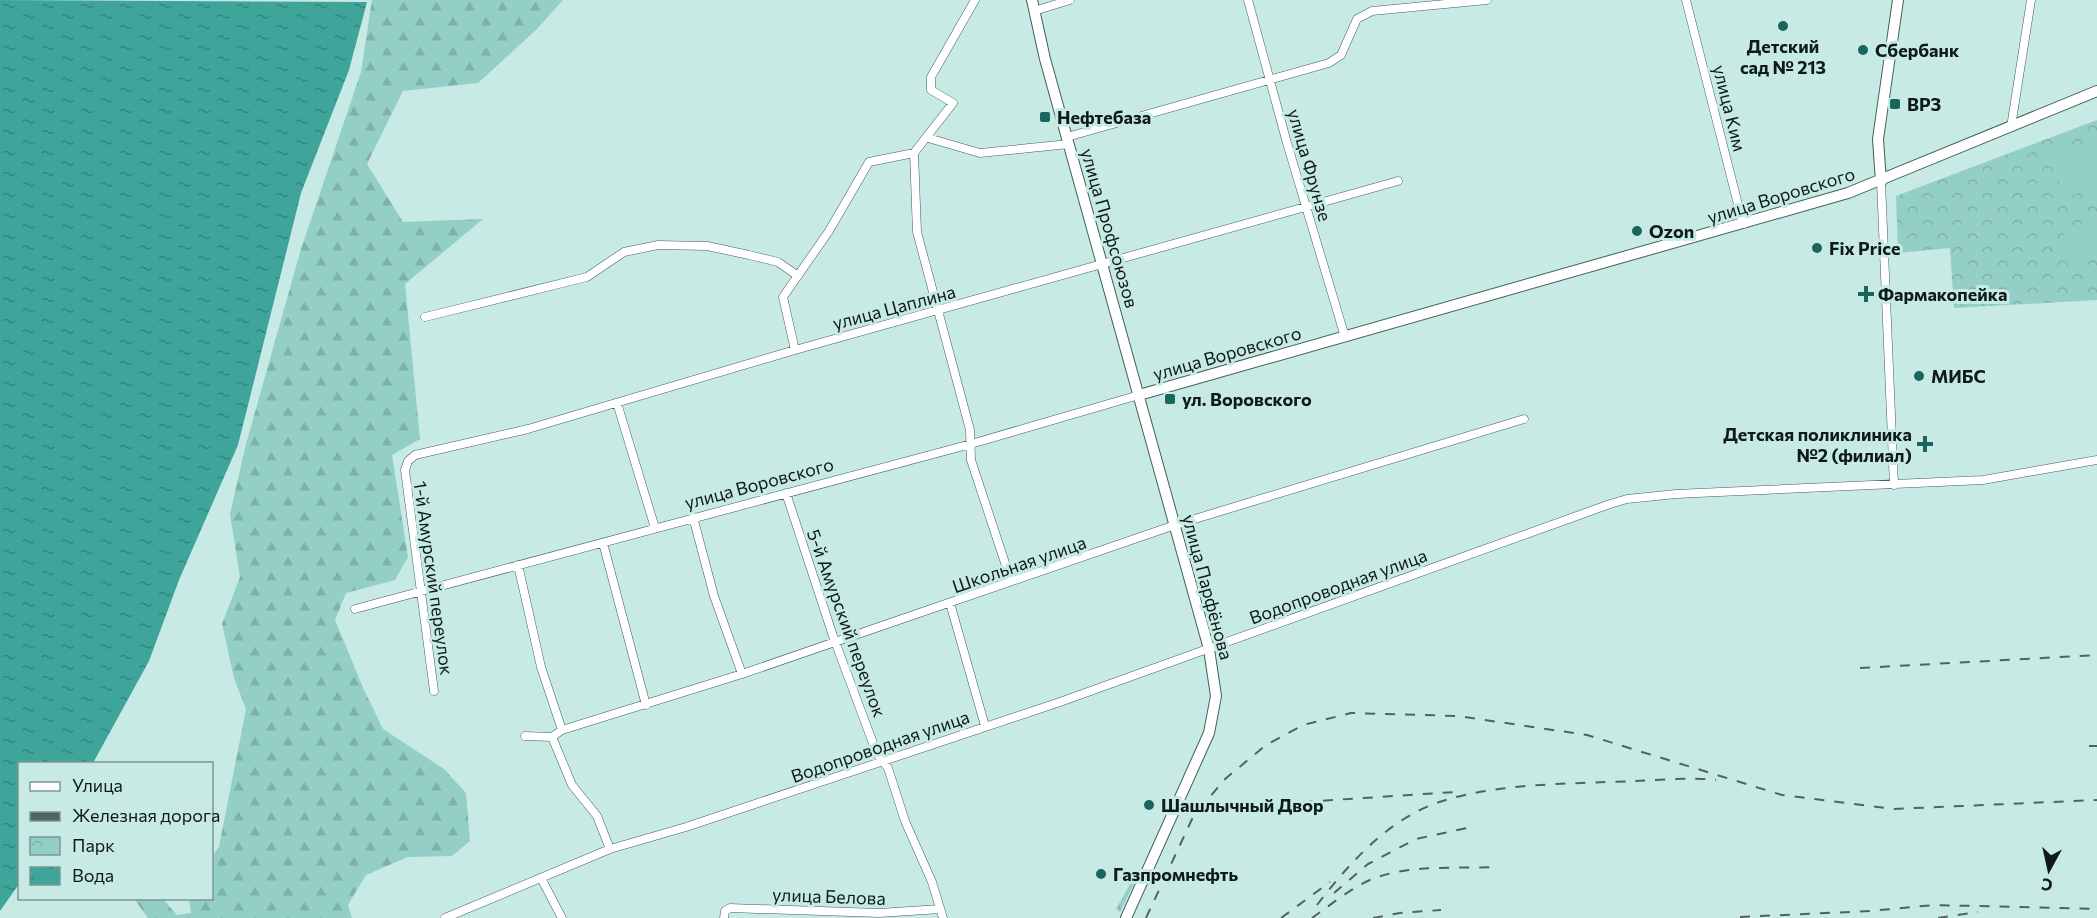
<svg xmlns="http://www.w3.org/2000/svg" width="2097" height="918" viewBox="0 0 2097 918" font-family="Commissioner,sans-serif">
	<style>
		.grass { fill: url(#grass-tufts) }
		.forest { fill: url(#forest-firs) }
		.park { fill: url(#park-crowns) }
		.pitch { fill: #93cfc7 }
		.water { fill: url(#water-ripples) }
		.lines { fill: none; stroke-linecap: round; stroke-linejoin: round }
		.minor-casing { stroke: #405f5b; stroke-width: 9 }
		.secondary-casing { stroke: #405f5b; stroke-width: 12 }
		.minor { stroke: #fff; stroke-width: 8 }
		.secondary { stroke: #fff; stroke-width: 10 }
		.rail { stroke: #4f6461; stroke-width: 2; stroke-dasharray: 10 10; stroke-linecap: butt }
		.poi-dot { fill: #1a655e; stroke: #c7eae5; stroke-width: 2 }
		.labels { text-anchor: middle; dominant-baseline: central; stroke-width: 6; stroke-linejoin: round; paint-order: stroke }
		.poi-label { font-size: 18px; font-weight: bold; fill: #0e1b19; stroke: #c7eae5; text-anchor: start }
		.street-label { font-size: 18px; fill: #0e1b19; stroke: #c7eae5 }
	</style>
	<defs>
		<pattern id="grass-tufts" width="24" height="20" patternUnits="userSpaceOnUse" patternTransform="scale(1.5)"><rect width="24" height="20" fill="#93cfc7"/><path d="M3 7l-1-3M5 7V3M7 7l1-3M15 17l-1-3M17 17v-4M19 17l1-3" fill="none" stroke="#7eb1aa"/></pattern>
		<pattern id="forest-firs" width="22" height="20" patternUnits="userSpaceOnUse" patternTransform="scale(1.5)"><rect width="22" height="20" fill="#93cfc7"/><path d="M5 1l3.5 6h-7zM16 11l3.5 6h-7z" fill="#7eb1aa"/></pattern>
		<pattern id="park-crowns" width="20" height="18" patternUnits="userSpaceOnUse" patternTransform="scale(1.5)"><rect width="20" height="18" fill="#93cfc7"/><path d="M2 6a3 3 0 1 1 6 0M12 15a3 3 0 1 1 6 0" fill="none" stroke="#7eb1aa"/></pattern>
		<pattern id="water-ripples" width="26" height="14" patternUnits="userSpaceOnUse" patternTransform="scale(1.5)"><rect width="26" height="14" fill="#3fa59b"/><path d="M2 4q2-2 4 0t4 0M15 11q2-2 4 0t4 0" fill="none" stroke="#33867e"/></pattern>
	</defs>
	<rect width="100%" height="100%" fill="#c7eae5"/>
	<path class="grass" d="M1137,872L1139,873L1120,912L1116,909Z"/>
	<path class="forest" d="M372,0H563L536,30L478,83L403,91L367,164L403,222L483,219L405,284L420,439L392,455L408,557L395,580L346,593L335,620L364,690L383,729L444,769L466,793L470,841L452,856L408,857L366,875L348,905L352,918H148L134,899H163L177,915L191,913L189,899L212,898V856L219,847L246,709L234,678L222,624L240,577L230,514L246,444L301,249L361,72Z"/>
	<path class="park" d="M2097,120V300L1954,308L1950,248L1898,253L1896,196Z"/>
	<path class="pitch" d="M2097,140V187L2063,198L2053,154Z
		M2097,221V258L2072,262L2065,259L2063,228Z"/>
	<path class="water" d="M0,0L367,2L349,70L301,193L238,445L179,580L149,661L93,763L20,764L19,884L0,911Z"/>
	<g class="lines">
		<defs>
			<path id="minor" d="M975,0L931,77V90L953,103L914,153L917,232L970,430L971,460L1011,581
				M1248,0L1287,143L1345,337
				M1686,0L1743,224
				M1034,11L1070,0
				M2011,127L2031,0
				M1067,137L1329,63L1341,55L1357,19L1372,11L1487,0
				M928,138L980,153L1069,144
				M1881,182L1894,485
				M425,317L587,277L624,252L658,245L707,246L749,255L778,262L798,276
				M795,350L783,297L829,231L869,162L914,153
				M617,403L655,528
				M786,493L833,636L877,754L888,768L905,821L932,882L943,918
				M693,517L714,596L742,674
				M603,543L646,705
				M518,565L541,667L562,730
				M950,603L985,726
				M355,609L971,444L1139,395
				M434,691L405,470L408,461L415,455L528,429L795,350L1398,181
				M525,736L552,737L562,730L742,674L1175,525L1524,419
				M552,737L572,785L597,816L610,849
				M541,878L562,918
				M445,918L610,849L686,827L1060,702L1610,504L1627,499L1676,494L1983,480L2097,460
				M724,918L725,911L730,908L879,913L940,909"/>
			<path id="secondary" d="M1032,0L1045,59L1209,649L1216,696L1209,733L1126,918
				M1881,182L1878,139L1898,0
				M1139,395L1848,193L2097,91"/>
		</defs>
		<use href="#minor" class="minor-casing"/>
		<use href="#secondary" class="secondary-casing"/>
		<use href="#minor" class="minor"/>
		<use href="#secondary" class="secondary"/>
		<path class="rail" d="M1860,668L2097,655
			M2089,746H2097
			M1303,802L1455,792
			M1334,893L1368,864L1416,839L1467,828
			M1317,905C1344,870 1376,833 1416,812C1472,782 1571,784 1635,781C1661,780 1690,777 1716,780
			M1740,917L1870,911L1934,905L2097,909
			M1146,918L1193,817L1225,779L1266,745L1303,725L1351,713L1458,716L1587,735L1782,795L1894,809L2097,800
			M1281,918L1330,882
			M1312,918C1332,904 1353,886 1375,878C1413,864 1458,869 1497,867
			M1373,918L1400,913L1441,910
			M1938,918L1978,912"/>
	</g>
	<g class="poi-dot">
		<circle cx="1783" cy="26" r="6"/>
		<circle cx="1863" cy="50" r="6"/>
		<rect x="1889" y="98" width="12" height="12" rx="3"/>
		<rect x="1039" y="111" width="12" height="12" rx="3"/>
		<circle cx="1637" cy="231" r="6"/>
		<circle cx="1817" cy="248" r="6"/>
		<path d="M1863 285h6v6h6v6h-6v6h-6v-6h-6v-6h6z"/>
		<circle cx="1919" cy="376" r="6"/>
		<rect x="1164" y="393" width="12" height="12" rx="3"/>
		<path d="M1922 435h6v6h6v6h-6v6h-6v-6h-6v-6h6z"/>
		<circle cx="1149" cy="805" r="6"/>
		<circle cx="1101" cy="874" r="6"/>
	</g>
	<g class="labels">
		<g class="poi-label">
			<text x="1783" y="46" text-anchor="middle">Детский<tspan x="1783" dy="21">сад № 213</tspan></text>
			<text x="1875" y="50">Сбербанк</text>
			<text x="1907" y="104">ВРЗ</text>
			<text x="1057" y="117">Нефтебаза</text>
			<text x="1649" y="231">Ozon</text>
			<text x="1829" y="248">Fix Price</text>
			<text x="1878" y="294">Фармакопейка</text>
			<text x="1931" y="376">МИБС</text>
			<text x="1182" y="399">ул. Воровского</text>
			<text x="1912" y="434" text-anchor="end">Детская поликлиника<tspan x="1912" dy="21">№2 (филиал)</tspan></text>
			<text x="1161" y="805">Шашлычный Двор</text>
			<text x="1113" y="874">Газпромнефть</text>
		</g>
		<g class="street-label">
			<text transform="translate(1730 108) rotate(76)">улица Ким</text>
			<text transform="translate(1310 165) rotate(74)">улица Фрунзе</text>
			<text transform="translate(1781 195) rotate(-17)">улица Воровского</text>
			<text transform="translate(1110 228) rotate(74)">улица Профсоюзов</text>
			<text transform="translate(894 307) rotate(-15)">улица Цаплина</text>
			<text transform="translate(1227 353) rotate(-16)">улица Воровского</text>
			<text transform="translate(759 483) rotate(-15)">улица Воровского</text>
			<text transform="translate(1019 564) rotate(-19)">Школьная улица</text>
			<text transform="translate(434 578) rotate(82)">1-й Амурский переулок</text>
			<text transform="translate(1338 586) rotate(-20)">Водопроводная улица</text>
			<text transform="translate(1208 587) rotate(75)">улица Парфёнова</text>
			<text transform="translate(847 623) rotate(70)">5-й Амурский переулок</text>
			<text transform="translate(880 746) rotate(-19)">Водопроводная улица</text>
			<text transform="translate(829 896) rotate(2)">улица Белова</text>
		</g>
	</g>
	<rect x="18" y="762" width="195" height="138" fill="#c7eae5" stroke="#7d9793" stroke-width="1.5"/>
	<rect x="30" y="782" width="30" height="9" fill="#ffffff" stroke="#7d9793" stroke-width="1.5"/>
	<text x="72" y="792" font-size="18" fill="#0e1b19">Улица</text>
	<rect x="30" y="812" width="30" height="9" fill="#4f6461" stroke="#7d9793" stroke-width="1.5"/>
	<text x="72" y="822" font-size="18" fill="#0e1b19">Железная дорога</text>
	<rect x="30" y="837" width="30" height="18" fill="url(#park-crowns)" stroke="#7d9793" stroke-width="1.5"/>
	<text x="72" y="852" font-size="18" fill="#0e1b19">Парк</text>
	<rect x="30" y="867" width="30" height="18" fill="url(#water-ripples)" stroke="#7d9793" stroke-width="1.5"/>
	<text x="72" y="882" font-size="18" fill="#0e1b19">Вода</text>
	<g transform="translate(2049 870) rotate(188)" stroke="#c7eae5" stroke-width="4.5" paint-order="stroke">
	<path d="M0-4.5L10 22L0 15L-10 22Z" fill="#0e1b19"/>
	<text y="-9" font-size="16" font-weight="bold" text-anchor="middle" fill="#0e1b19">С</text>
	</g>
</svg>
